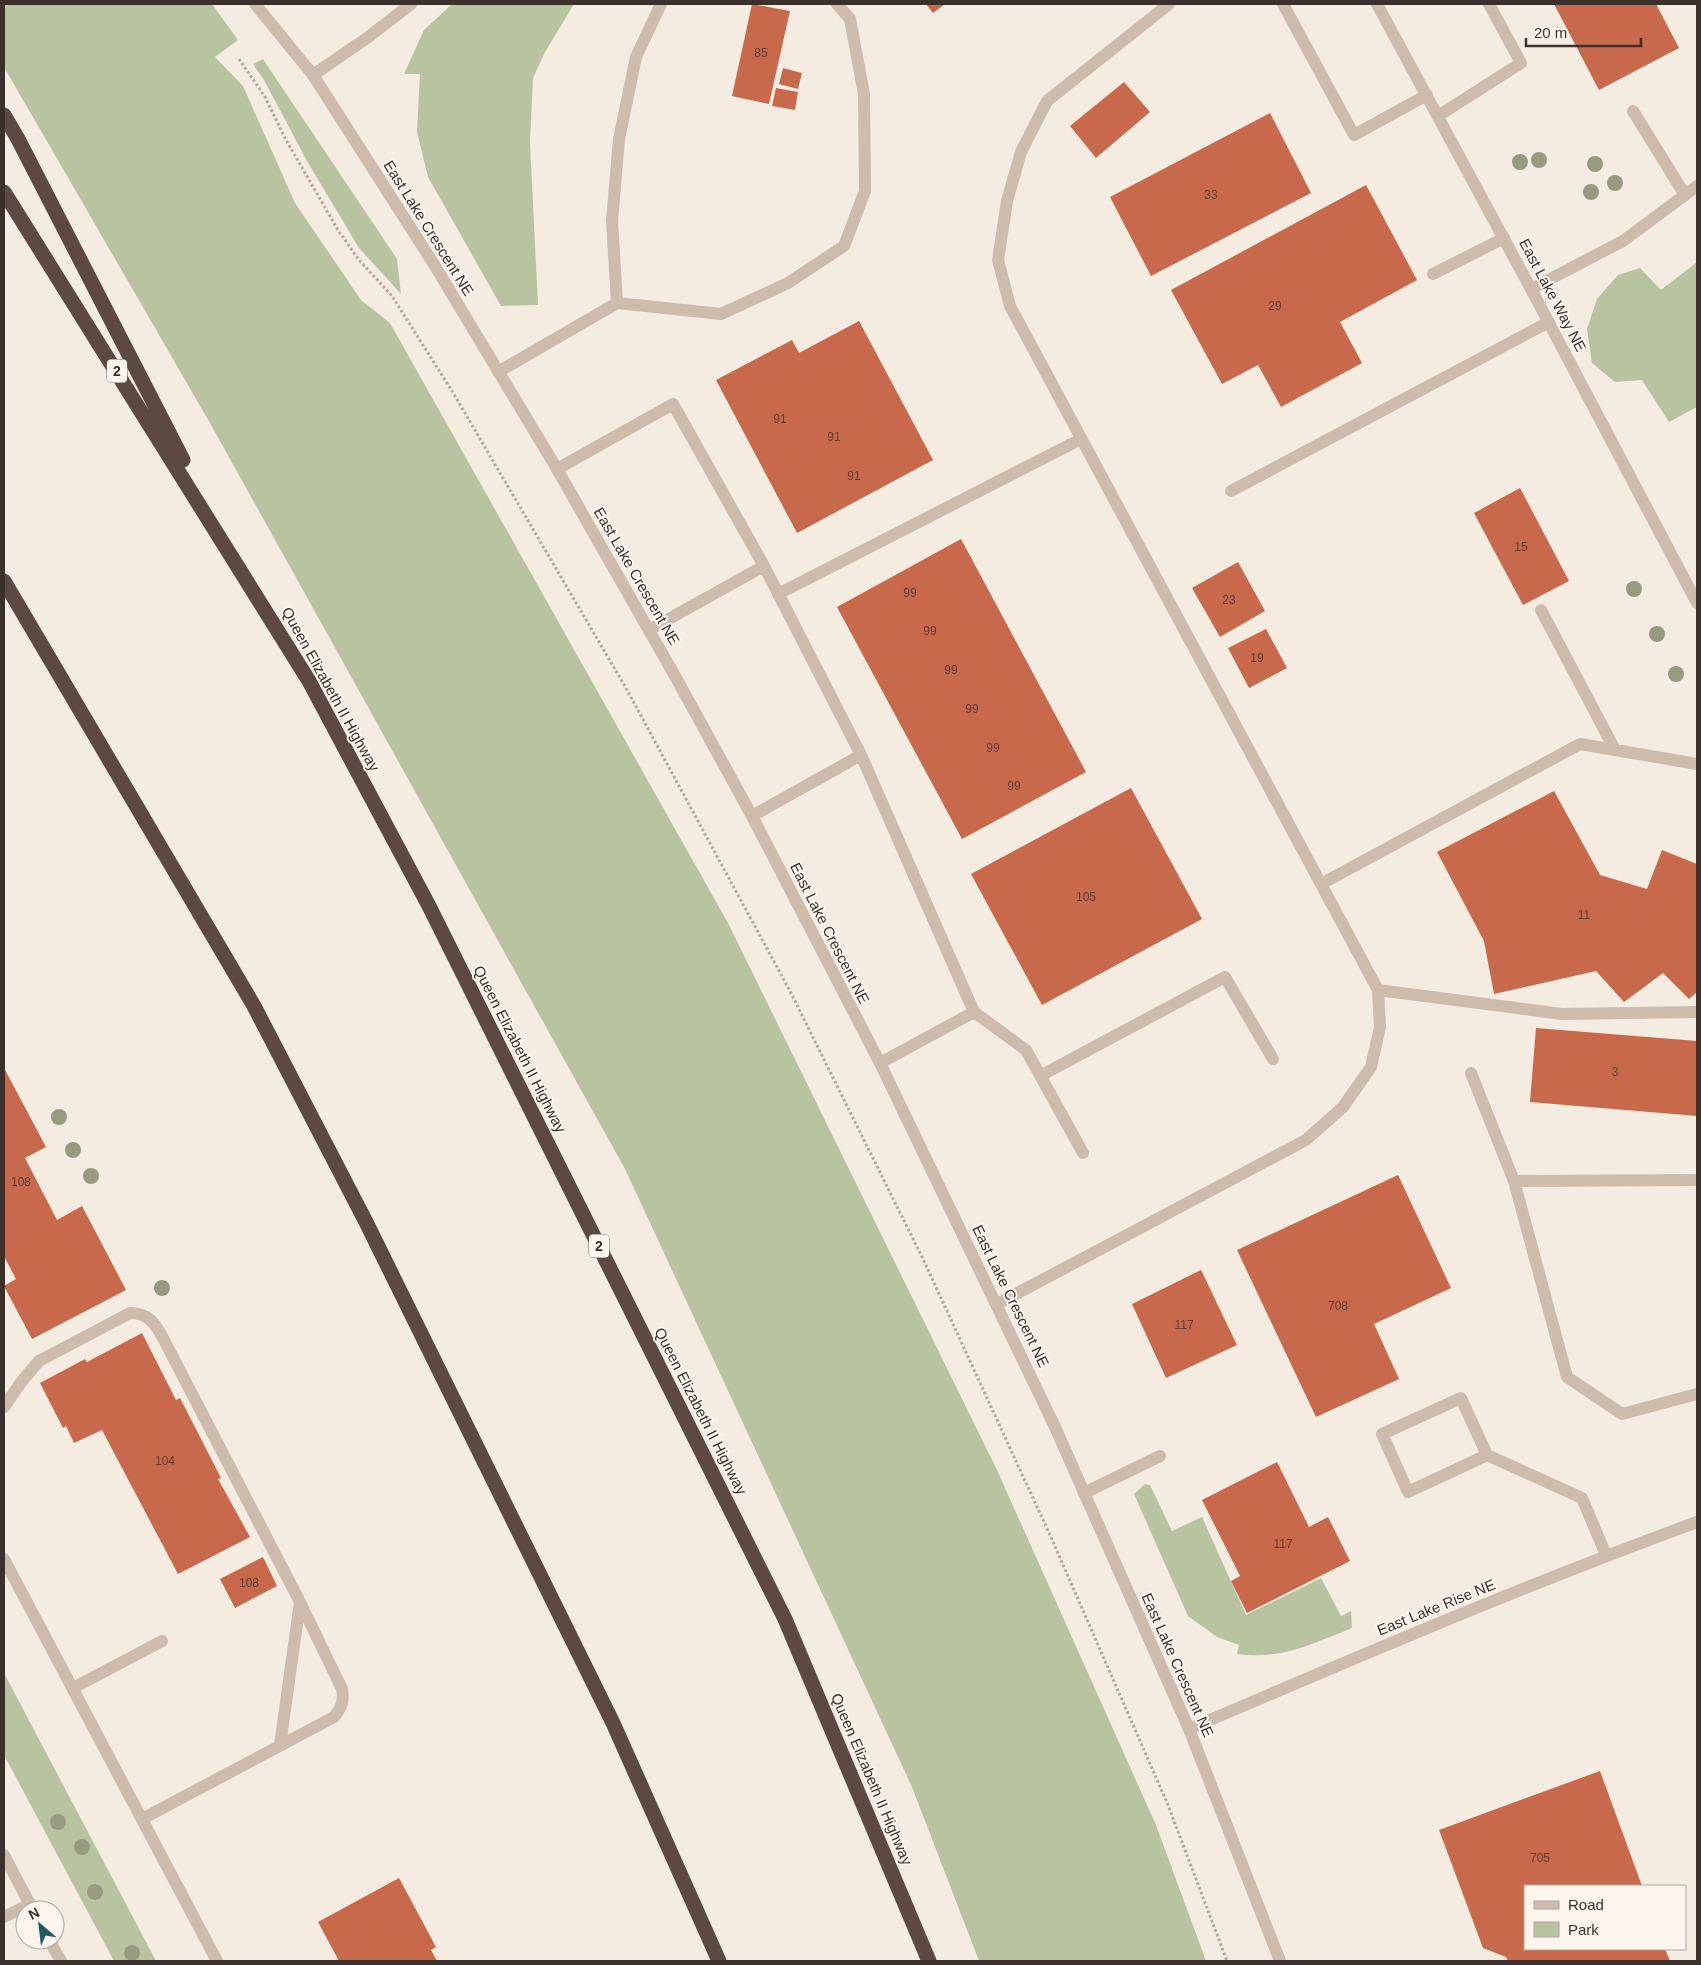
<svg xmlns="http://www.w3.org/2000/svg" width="1701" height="1965" viewBox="0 0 1701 1965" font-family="Arial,sans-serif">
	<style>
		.green { fill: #b8c4a0 }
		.building { fill: #c8694b }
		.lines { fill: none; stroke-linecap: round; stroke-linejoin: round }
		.path { stroke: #b9a596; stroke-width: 3; stroke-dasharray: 2.5 2.5; stroke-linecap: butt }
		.service { stroke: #cdbbac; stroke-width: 12 }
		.minor { stroke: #cdbbac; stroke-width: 12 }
		.tertiary { stroke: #cdbbac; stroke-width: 12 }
		.motorway { stroke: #5c4a42; stroke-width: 15 }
		.tree { fill: #969b7f }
		.labels { text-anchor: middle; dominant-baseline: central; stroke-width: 4; stroke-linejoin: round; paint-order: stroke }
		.number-label { font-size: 12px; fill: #5e3e33 }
		.shield { fill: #fbf5ee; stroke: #756b66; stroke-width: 1 }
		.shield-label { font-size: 14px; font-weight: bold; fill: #3b302b }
		.street-label { font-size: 15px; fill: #3b302b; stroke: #fbf5ee }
	</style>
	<rect width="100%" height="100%" fill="#f4ebe1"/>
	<path class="green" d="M4,4H212L238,40L215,57L243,86L295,203L361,300L390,323L728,923L997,1470L1156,1825L1206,1961H979L912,1787L625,1169L210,423L4,67Z
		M452,4H574L545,52L533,78L530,143L538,305L501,306L428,177L417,132L420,74H404L424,30Z
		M263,59L397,259L401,294L359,248L307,161L264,80L253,64Z
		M1697,262V407L1669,422L1642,380L1615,382L1592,363L1587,329L1597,299L1618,275L1640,268L1661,290Z
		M1145,1484L1150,1485L1172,1531L1202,1517L1246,1615L1321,1578L1341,1616L1351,1611L1352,1628C1311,1644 1283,1660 1237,1654L1239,1645L1217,1637L1188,1616L1134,1494Z
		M4,1673L156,1961H114L4,1755Z"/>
	<path class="building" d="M752,4L790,11L769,104L732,96Z
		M926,4H945L933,13Z
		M1554,4H1656L1679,48L1599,90Z
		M783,68L802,73L798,89L779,84Z
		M1124,82L1150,112L1096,158L1070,126Z
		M776,88L798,92L795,110L772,106Z
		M1270,113L1311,193L1151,276L1110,197Z
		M1366,185L1417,280L1340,322L1362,363L1281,407L1258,365L1222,384L1171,290Z
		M859,321L933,460L797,533L716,380L792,340L799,353Z
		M1520,488L1569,581L1523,605L1474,513Z
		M961,539L1086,772L962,839L837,607Z
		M1238,562L1265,611L1220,637L1192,588Z
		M1266,629L1287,668L1249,688L1228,648Z
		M1131,788L1202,919L1042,1005L971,874Z
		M1554,791L1600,875L1647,889L1662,850L1697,864V992L1689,999L1663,973L1624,1002L1596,971L1494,994L1484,941L1437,852Z
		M1536,1028L1697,1041V1116L1530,1102Z
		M4,1068L46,1147L25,1158L57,1220L82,1206L126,1290L32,1339L4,1286L16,1279L4,1256Z
		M1398,1175L1451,1288L1374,1324L1399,1379L1316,1417L1237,1250Z
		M1201,1270L1237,1345L1166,1378L1132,1304Z
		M142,1333L176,1400L180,1398L221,1478L218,1479L250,1537L178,1574L102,1430L74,1443L66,1426L63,1428L40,1383L85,1359L87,1362Z
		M1277,1462L1309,1527L1328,1517L1350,1561L1247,1613L1231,1581L1240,1576L1202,1500Z
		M263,1557L277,1586L235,1608L220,1579Z
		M1600,1771L1642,1886H1525V1949H1665L1670,1961H1508L1506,1957L1483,1948L1439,1830Z
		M399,1878L436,1947L431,1950L437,1961H339L318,1922Z"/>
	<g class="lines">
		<path class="path" d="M239,59L265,97L286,140L338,230L359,260L392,296L452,391L626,688L791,993L924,1261L1050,1535L1168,1805L1227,1961"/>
		<path class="service" d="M1283,4L1354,135L1427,95
			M1633,111L1685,195
			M1438,116L1521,63L1489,4
			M1433,274L1504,238
			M617,303L612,221L619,139L636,57L661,4
			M498,372L617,303L721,314L788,283L844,246L865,191L864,94L850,19L837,4
			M557,469L673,404L764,566L861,755L974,1012L880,1063
			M1231,491L1549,322
			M1541,610L1615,750
			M649,630L764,566
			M752,816L861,755
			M1321,884L1580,744L1697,764
			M1378,990L1562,1014L1697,1012
			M974,1012L1026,1050L1083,1153
			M1471,1073L1514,1181
			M1040,1076L1225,977L1273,1059
			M1697,1180L1514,1181L1567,1377L1622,1414L1697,1394
			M997,1304L1306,1140L1343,1107L1371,1067L1380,1027L1378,990L1010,306L998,260L1007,201L1021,152L1047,101L1169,4
			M4,1407L22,1381L39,1361L130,1313C148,1313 155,1323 163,1338L300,1602L342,1689C344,1701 342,1707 334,1717L142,1819
			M1487,1455L1408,1492L1382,1434L1461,1398L1487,1455L1582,1498L1606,1555
			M1084,1493L1160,1456
			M4,1559L217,1961
			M73,1688L162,1641
			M280,1745L300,1602
			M4,1917L30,1904"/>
		<path class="minor" d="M1377,4L1531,289L1697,603
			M313,75L367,38L411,4
			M1531,289L1623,241L1697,186
			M778,594L1081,439
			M1189,1729C1357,1657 1525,1585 1697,1522"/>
		<path class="tertiary" d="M255,4L313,75L435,266L557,469L675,676L752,816L880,1063L1055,1427L1189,1729L1280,1961
			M4,1855L33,1910
			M49,1940L61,1961"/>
		<path class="motorway" d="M4,115L18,139L183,460
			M4,192L309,681L429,906L785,1619L929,1961
			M4,581L254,1006L366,1222L613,1723L719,1961"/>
	</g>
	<g class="tree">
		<circle cx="1539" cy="160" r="8"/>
		<circle cx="1520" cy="162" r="8"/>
		<circle cx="1595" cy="164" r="8"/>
		<circle cx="1615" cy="183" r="8"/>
		<circle cx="1591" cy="192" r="8"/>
		<circle cx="1634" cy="589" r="8"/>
		<circle cx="1657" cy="634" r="8"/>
		<circle cx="1676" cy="674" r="8"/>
		<circle cx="59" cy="1117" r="8"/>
		<circle cx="73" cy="1150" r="8"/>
		<circle cx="91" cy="1176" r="8"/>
		<circle cx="162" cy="1288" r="8"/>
		<circle cx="58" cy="1822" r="8"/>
		<circle cx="82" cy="1847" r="8"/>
		<circle cx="95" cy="1892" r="8"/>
		<circle cx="132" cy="1953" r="8"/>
	</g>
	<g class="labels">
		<g class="number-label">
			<text x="761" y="53">85</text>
			<text x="1211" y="195">33</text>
			<text x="1275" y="306">29</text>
			<text x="780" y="419">91</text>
			<text x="834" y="437">91</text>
			<text x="854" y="476">91</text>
			<text x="1521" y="547">15</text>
			<text x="910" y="593">99</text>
			<text x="1229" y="600">23</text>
			<text x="930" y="631">99</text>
			<text x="1257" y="658">19</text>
			<text x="951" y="670">99</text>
			<text x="972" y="709">99</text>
			<text x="993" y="748">99</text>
			<text x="1014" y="786">99</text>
			<text x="1086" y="897">105</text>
			<text x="1584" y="915">11</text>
			<text x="1615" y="1072">3</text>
			<text x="21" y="1182">108</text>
			<text x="1338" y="1306">708</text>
			<text x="1184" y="1325">117</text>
			<text x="165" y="1461">104</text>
			<text x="1283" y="1544">117</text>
			<text x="249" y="1583">108</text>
			<text x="1540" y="1858">705</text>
		</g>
		<g class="shield">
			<rect x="107" y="359.5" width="20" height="23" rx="4"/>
			<rect x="589" y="1234.5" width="20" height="23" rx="4"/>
		</g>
		<g class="shield-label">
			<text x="117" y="371">2</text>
			<text x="599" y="1246">2</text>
		</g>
		<g class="street-label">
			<text transform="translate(429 228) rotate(58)">East Lake Crescent NE</text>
			<text transform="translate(1553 295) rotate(62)">East Lake Way NE</text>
			<text transform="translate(637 576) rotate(60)">East Lake Crescent NE</text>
			<text transform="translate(331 689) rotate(61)">Queen Elizabeth II Highway</text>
			<text transform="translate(830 933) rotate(63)">East Lake Crescent NE</text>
			<text transform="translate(520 1049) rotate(63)">Queen Elizabeth II Highway</text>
			<text transform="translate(1011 1296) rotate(64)">East Lake Crescent NE</text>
			<text transform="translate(701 1411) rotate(63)">Queen Elizabeth II Highway</text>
			<text transform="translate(1436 1607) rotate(-22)">East Lake Rise NE</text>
			<text transform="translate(1178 1665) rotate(66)">East Lake Crescent NE</text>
			<text transform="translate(872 1779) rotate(67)">Queen Elizabeth II Highway</text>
		</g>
	</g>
	<rect width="1701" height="1965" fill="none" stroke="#3b302b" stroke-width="10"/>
	<rect x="1524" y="1885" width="162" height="65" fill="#fbf5ee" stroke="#aea6a0"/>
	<rect x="1534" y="1901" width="25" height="8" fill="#cdbbac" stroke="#aea6a0"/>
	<text x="1568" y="1910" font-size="15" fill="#3b302b">Road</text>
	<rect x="1534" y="1922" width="25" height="15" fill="#b8c4a0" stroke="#aea6a0"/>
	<text x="1568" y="1935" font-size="15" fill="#3b302b">Park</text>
	<g transform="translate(40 1925) rotate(332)"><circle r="24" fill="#fbf5ee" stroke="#aea6a0"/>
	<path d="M0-4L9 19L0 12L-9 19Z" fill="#1f5a5e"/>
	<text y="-8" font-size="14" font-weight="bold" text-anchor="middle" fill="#3b302b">N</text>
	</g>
	<path d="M1526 38v8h115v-8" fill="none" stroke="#3b302b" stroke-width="2.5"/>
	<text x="1534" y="38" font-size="15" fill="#3b302b" stroke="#fbf5ee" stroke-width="4" paint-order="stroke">20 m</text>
</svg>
